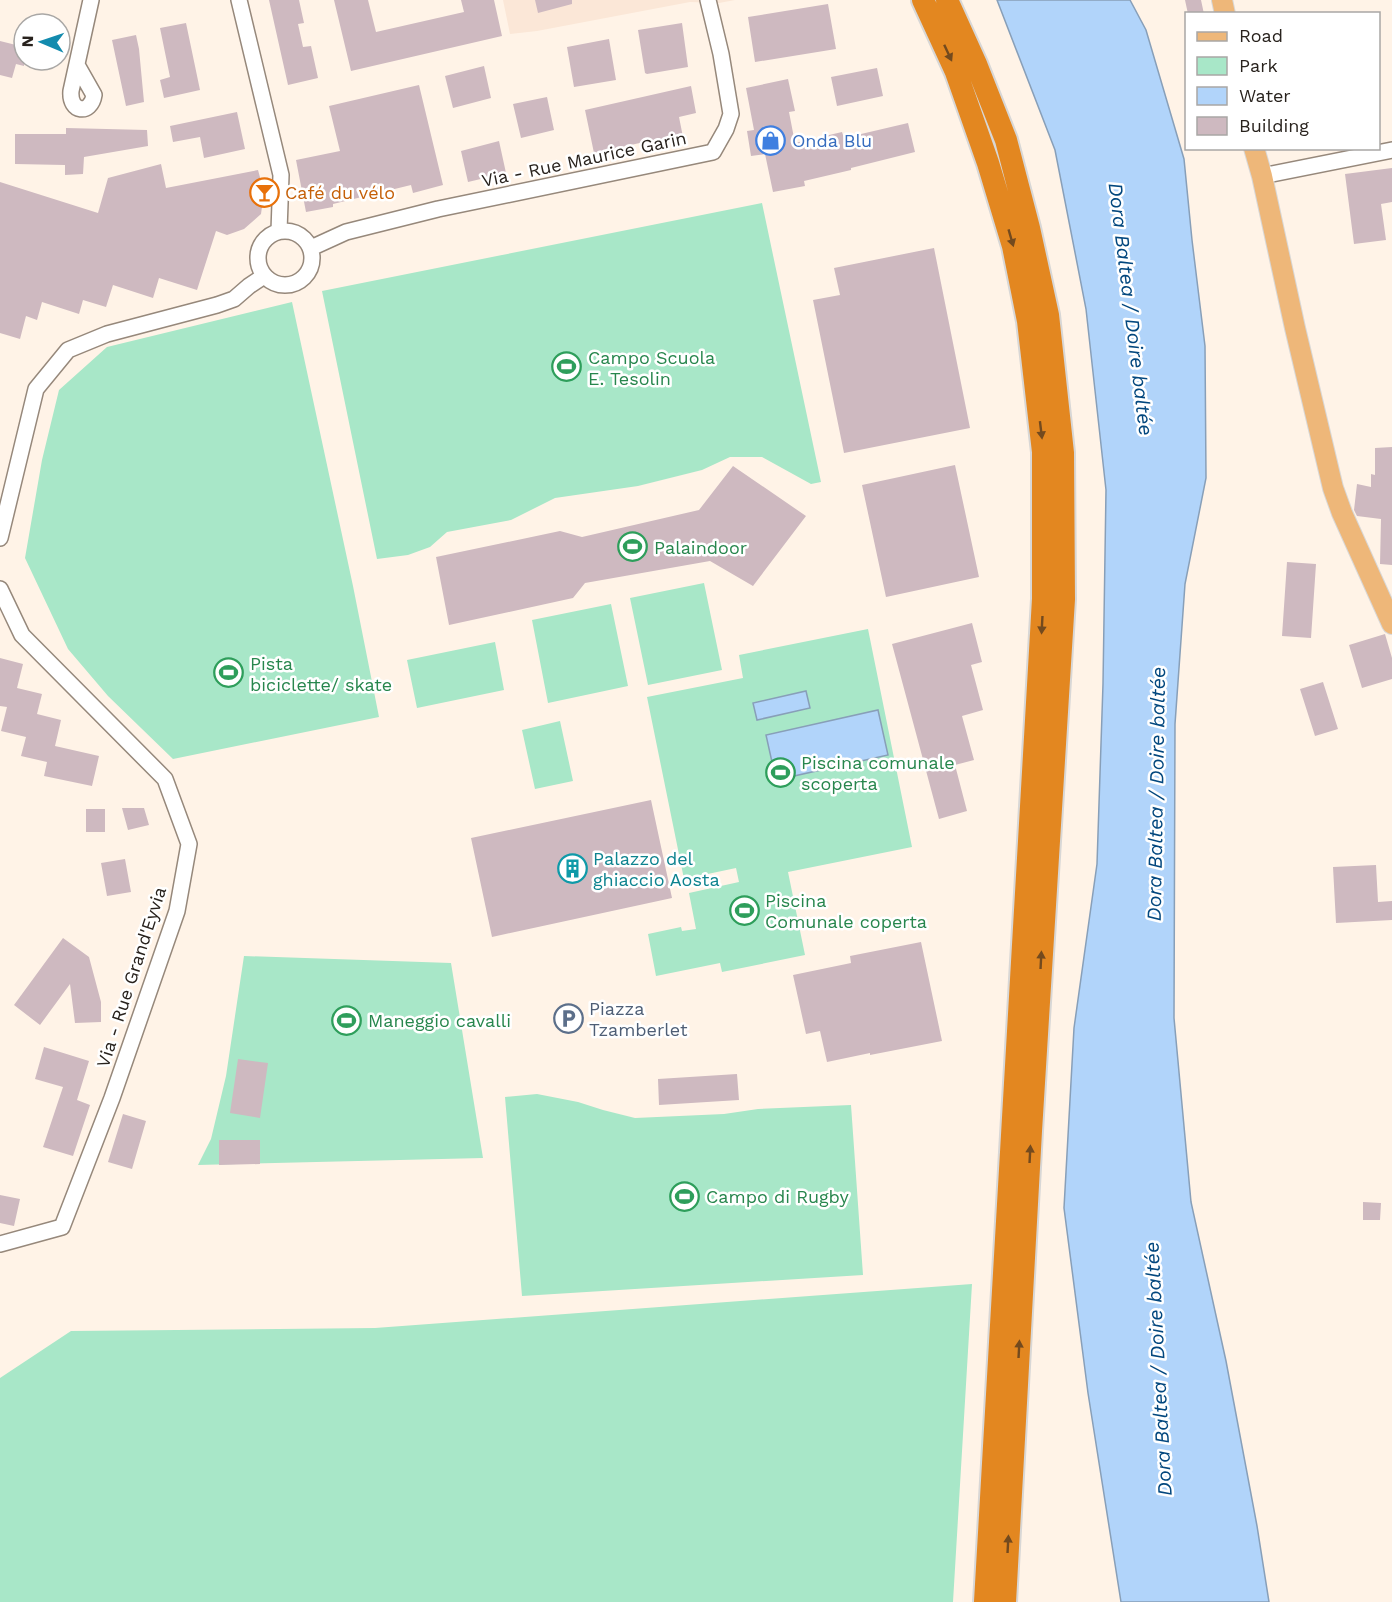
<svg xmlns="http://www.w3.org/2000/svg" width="1392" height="1602" viewBox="0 0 1392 1602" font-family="'Work Sans',sans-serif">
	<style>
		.industrial { fill: #fbe7d7 }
		.green { fill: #a8e7c8 }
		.water { fill: #b1d4fa; stroke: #889fb8; stroke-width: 1.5 }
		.building { fill: #ceb9c0 }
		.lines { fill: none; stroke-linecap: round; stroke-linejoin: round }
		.minor-casing { stroke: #96887b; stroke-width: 18 }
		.major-casing { stroke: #d8d7d6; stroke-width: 22 }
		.highway-casing { stroke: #d8d7d6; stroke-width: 26 }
		.minor { stroke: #fff; stroke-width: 15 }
		.major { stroke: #eeb779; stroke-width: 20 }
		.highway { stroke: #e38720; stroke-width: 22 }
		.oneway { fill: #734a1e }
		.labels { text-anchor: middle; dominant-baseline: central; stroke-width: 5; stroke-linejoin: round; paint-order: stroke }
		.shop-label { font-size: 18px; fill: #366cbe; stroke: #fff; text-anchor: start }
		.street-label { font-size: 18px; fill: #28221d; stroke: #fff }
		.food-label { font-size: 18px; fill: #c56008; stroke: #fff; text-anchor: start }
		.leisure-label { font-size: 18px; fill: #27864d; stroke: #fff; text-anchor: start }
		.culture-label { font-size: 18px; fill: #0d838f; stroke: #fff; text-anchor: start }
		.service-label { font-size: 18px; fill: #4e5e75; stroke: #fff; text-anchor: start }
		.water-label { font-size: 20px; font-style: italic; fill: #02477e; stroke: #fff }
	</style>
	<rect width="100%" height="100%" fill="#fff3e7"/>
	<path class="industrial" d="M503,0H735L719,3L690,2L537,31L510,34Z"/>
	<path class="green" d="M762,203L821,482L811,484L762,457H730L702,470L638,486L555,498L511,520L447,532L430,547L408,555L377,559L322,291Z
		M292,302L353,586L379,717L173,759L108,696L68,649L25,558L42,460L59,390L107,347Z
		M704,583L722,670L648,685L630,598Z
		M611,604L628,686L548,703L532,620Z
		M868,629L912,847L788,872L805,955L722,972L720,963L656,976L648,934L681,927L682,931L696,929L689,893L739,882L736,868L684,879L647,697L743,678L739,655Z
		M495,642L504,690L417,708L407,660Z
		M560,721L573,781L535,789L522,730Z
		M244,956L451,963L483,1158L198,1165L211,1139L226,1076Z
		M537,1094L578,1102L603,1110L635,1118L724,1114L758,1109L851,1105L863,1275L522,1296L505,1097Z
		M972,1284L953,1602H0V1378L71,1331L375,1328Z"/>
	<path class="water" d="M997,0H1130L1146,30L1184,159L1192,240L1205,346L1206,478L1185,584L1175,724L1174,1018L1191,1202L1226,1361L1257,1526L1269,1602H1121L1088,1393L1064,1208L1074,1028L1097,864L1103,684L1106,490L1086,309L1055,150Z
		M806,691L810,708L757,720L753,703Z
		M878,710L888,755L776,780L766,735Z"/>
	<path class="building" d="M269,0H299L304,23L298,24L303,47L311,46L318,78L288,85Z
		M334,0H368L376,32L464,12L461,0H494L502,36L351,71Z
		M535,0H572V4L538,13Z
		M1185,0H1201L1204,14H1188Z
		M828,4L836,49L755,62L748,17Z
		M186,23L200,90L164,98L160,80L170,77L160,28Z
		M682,23L688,67L647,74L645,73L638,30Z
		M136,35L139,49L144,102L126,106L112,40Z
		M609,39L616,80L574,87L567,47Z
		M0,41L24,47V66L16,64L12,78L0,75Z
		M484,66L491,98L453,108L445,76Z
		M877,68L883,96L837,106L831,77Z
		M788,79L795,111L789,112L795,143L842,132L844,138L908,123L915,152L851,168V170L804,181L805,186L773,192L765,154L751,156L747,131L754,130L746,88Z
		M419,85L443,185L413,193L411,185L333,204V207L306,212L296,160L340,151L329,106Z
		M691,86L696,113L679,117L683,137L659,142L658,139L594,153L585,110Z
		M547,97L554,130L521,138L513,104Z
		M237,112L245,149L204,158L200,137L173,142L170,126Z
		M66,128L147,130L148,146L84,157L83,174L65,175V165L15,164V134H66Z
		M499,141L506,173L468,182L461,151Z
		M161,164L166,188L258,170L264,192L261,214L244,229L227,235L216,231L197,290L159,278L153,298L113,285L106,307L83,300L79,314L42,302L37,320L26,316L20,339L0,333V182L98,213L108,178Z
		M1392,168V202L1381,204L1386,240L1354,244L1345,174Z
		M934,248L970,428L844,453L813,300L840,295L834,268Z
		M1392,447V565L1380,564L1381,519L1357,516L1354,510L1357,484L1371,487V474L1375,475V448Z
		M955,465L979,577L886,597L862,485Z
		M733,466L806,516L753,586L710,561L585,583L573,598L449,625L436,557L560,531L582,537L699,510Z
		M1287,562L1316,564L1311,638L1282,636Z
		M972,623L982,662L971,665L983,710L962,716L974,760L955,765L967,811L939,819L892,644Z
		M1385,634L1392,658V679L1362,688L1349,645Z
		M0,658L23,664L17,688L42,694L37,714L61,720L55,746L99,756L92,786L44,776L47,762L21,756L26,737L1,731L7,707L0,706Z
		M1323,682L1338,729L1315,736L1300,689Z
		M651,800L672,898L492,937L471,838Z
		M122,808H144L149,825L128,830Z
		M86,809H105V832H86Z
		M125,859L131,892L107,896L101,863Z
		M1376,865L1378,902L1392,901V920L1336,923L1333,867Z
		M63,938L89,957L101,1002V1022L75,1023L70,984L40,1025L14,1005Z
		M921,942L942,1041L870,1055V1053L827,1062L820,1031L806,1034L793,975L851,963L850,956Z
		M44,1047L89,1061L77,1100L90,1105L73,1156L43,1147L63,1087L35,1079Z
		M238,1059L268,1063L260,1118L230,1113Z
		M737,1074L739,1100L659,1105L658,1079Z
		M123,1114L146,1121L132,1169L108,1162Z
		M219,1140H260V1164L219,1165Z
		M0,1195L20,1199L14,1226L0,1223Z
		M1363,1202L1381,1203L1380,1220H1363Z"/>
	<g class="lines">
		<defs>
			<path id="minor" d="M239,0L281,175L279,231
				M77,65L94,95C91,115 69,113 71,91L91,0
				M1262,176L1392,150
				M258 258a27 27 0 1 1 54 0a27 27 0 1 1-54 0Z
				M311,248L346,232L438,209L713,152L726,129L731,114L721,54L708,0
				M0,538L36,389L68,350L107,334L217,305L234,299L249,286L264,276
				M0,589L22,635L165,779L189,844L177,911L112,1098L62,1227L0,1244"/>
			<path id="major" d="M1222,0L1225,14
				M1254,148L1262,176L1295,328L1333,488L1342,513L1392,624"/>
			<path id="highway" d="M923,0L956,72L988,163L1013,246L1028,321L1043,452V599L985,1602
				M947,0L976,64L1006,140L1029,228L1048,315L1063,453L1064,599L1031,1131L1005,1602"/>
		</defs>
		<use href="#minor" class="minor-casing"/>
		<use href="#major" class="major-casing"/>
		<use href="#highway" class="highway-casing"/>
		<use href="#minor" class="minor"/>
		<use href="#major" class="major"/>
		<use href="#highway" class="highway"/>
	</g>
	<defs><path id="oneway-solid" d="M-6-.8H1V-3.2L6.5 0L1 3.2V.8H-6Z" transform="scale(1.5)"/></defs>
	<g class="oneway">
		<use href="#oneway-solid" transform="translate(948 53) rotate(65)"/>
		<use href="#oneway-solid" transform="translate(1011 238) rotate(74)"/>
		<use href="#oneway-solid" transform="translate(1041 430) rotate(83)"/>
		<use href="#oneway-solid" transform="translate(1042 625) rotate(93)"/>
		<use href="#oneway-solid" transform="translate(1041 960) rotate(-87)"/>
		<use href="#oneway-solid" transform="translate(1030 1154) rotate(-87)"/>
		<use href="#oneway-solid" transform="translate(1019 1349) rotate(-87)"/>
		<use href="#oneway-solid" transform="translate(1008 1544) rotate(-87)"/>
	</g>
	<defs>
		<symbol id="shop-ring" viewBox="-11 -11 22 22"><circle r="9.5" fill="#fff" stroke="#3f7fe0" stroke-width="1.5"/><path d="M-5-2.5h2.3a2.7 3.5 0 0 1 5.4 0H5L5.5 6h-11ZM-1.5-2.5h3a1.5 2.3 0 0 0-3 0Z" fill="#3f7fe0"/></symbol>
		<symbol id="bar-ring" viewBox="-11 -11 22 22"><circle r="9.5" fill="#fff" stroke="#e8710a" stroke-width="1.5"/><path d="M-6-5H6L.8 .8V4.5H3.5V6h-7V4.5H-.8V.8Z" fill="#e8710a"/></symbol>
		<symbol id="stadium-ring" viewBox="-11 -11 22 22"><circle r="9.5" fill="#fff" stroke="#2e9e5b" stroke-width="1.5"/><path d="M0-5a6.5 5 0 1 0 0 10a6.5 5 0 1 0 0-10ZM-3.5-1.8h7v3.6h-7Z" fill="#2e9e5b"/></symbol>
		<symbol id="building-ring" viewBox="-11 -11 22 22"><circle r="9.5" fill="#fff" stroke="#0f9aa8" stroke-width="1.5"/><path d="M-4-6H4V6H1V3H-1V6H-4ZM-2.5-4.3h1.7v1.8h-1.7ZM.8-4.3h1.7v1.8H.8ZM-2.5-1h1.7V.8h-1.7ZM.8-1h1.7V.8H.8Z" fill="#0f9aa8"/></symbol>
		<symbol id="parking-ring" viewBox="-11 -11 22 22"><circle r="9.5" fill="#fff" stroke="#5c6f8a" stroke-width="1.5"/><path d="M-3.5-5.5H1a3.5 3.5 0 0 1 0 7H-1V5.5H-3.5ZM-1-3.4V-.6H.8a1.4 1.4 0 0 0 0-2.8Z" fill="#5c6f8a"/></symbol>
	</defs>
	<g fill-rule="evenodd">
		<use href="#shop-ring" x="754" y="124" width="33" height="33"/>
		<use href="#bar-ring" x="248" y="176" width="33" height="33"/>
		<use href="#stadium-ring" x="550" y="350" width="33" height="33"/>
		<use href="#stadium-ring" x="616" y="530" width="33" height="33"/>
		<use href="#stadium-ring" x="212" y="656" width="33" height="33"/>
		<use href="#stadium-ring" x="764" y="756" width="33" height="33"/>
		<use href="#building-ring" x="556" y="852" width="33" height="33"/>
		<use href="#stadium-ring" x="728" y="894" width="33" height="33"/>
		<use href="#parking-ring" x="552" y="1002" width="33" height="33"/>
		<use href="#stadium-ring" x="330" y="1004" width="33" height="33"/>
		<use href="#stadium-ring" x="668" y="1180" width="33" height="33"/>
	</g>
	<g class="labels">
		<g class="shop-label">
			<text x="792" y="140">Onda Blu</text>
		</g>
		<g class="street-label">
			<text transform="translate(584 159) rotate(-12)">Via - Rue Maurice Garin</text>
			<text transform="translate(131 977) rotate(-72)">Via - Rue Grand'Eyvia</text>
		</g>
		<g class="food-label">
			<text x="285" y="192">Café du vélo</text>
		</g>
		<g class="leisure-label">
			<text x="588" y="357">Campo Scuola<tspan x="588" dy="21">E. Tesolin</tspan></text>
			<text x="654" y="547">Palaindoor</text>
			<text x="250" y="663">Pista<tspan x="250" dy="21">biciclette/ skate</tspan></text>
			<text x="801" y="762">Piscina comunale<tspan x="801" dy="21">scoperta</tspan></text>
			<text x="765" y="900">Piscina<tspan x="765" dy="21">Comunale coperta</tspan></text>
			<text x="368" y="1020">Maneggio cavalli</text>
			<text x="706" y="1196">Campo di Rugby</text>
		</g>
		<g class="culture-label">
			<text x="593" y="858">Palazzo del<tspan x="593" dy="21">ghiaccio Aosta</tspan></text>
		</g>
		<g class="service-label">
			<text x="589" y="1008">Piazza<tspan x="589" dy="21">Tzamberlet</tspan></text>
		</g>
		<g class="water-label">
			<text transform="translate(1131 309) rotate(83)">Dora Baltea / Doire baltée</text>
			<text transform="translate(1156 794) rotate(-89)">Dora Baltea / Doire baltée</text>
			<text transform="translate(1158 1369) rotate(-93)">Dora Baltea / Doire baltée</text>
		</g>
	</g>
	<rect x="1185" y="12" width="195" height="138" fill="#ffffff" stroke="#a9a7a5" stroke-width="1.5"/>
	<rect x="1197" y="32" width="30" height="9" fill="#eeb779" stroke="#a9a7a5" stroke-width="1.5"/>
	<text x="1239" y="42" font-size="18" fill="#28221d">Road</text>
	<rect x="1197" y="57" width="30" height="18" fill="#a8e7c8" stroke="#a9a7a5" stroke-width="1.5"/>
	<text x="1239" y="72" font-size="18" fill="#28221d">Park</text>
	<rect x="1197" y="87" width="30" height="18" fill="#b1d4fa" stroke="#a9a7a5" stroke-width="1.5"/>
	<text x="1239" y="102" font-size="18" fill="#28221d">Water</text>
	<rect x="1197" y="117" width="30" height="18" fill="#ceb9c0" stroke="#a9a7a5" stroke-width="1.5"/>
	<text x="1239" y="132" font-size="18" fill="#28221d">Building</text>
	<g transform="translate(42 42) rotate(272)"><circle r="28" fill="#ffffff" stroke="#a9a7a5" stroke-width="1.5"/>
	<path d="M0-4.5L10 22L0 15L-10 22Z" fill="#138bae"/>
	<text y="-9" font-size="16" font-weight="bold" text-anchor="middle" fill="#28221d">N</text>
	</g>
</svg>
